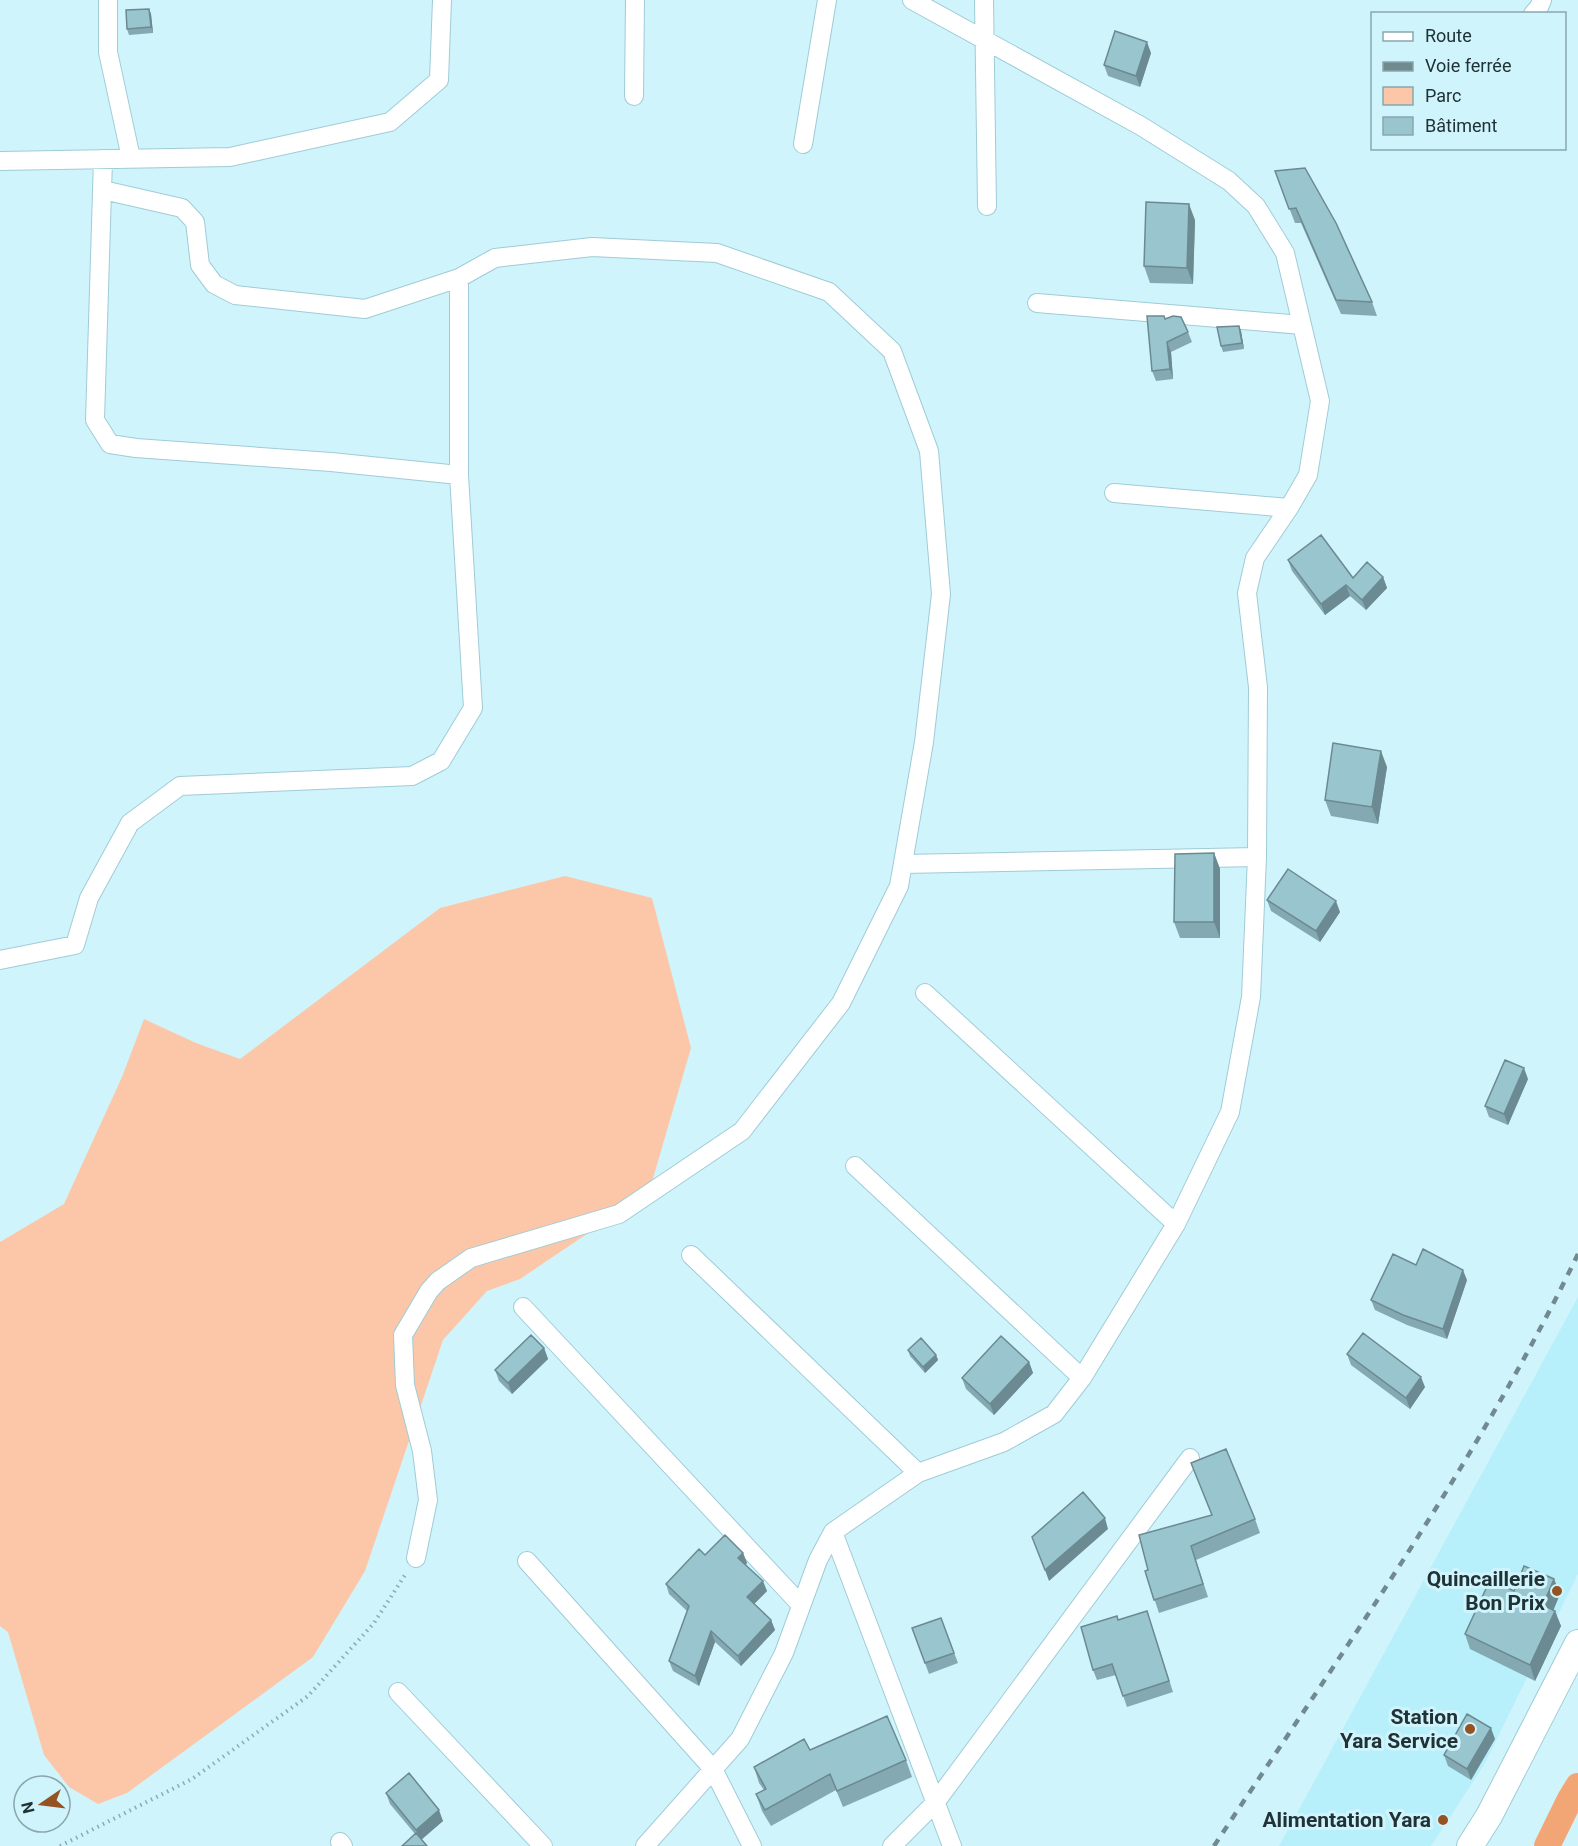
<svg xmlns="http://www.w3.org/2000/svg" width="1578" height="1846" viewBox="0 0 1578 1846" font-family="Roboto,sans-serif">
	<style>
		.built { fill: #b7effb }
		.green { fill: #fbc7a8 }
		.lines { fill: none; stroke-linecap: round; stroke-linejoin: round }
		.canal { stroke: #f2a676; stroke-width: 26 }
		.minor-casing { stroke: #9fccd6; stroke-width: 20 }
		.secondary-casing { stroke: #9fccd6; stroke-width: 28 }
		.path { stroke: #8daab0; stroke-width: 4; stroke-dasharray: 1.5 4.5; stroke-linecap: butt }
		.minor { stroke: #fff; stroke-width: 18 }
		.secondary { stroke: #fff; stroke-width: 26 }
		.rail { stroke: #708a90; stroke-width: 4.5; stroke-dasharray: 8 8; stroke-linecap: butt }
		.wall { fill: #84a9b2 }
		.shaded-wall { fill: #6b8a91 }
		.building { fill: #99c5cf; stroke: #6b8a91; stroke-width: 1.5 }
		.poi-dot { fill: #955222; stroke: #d0f4fc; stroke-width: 2 }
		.labels { text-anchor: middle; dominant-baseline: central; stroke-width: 6; stroke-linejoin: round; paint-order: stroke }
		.poi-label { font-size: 21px; font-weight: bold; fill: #203236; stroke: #d0f4fc; text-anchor: end }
	</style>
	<rect width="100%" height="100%" fill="#d0f4fc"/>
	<path class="built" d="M1578,1297V1574L1484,1765L1431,1846H1279Z"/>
	<path class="green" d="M565,876L652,898L691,1048L649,1192L520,1279L487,1291L443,1340L365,1571L313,1657L127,1793L98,1804L69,1787L44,1755L8,1632L0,1626V1242L64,1204L122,1077L144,1019L196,1043L240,1059L440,908Z"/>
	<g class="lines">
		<path class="canal" d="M1547,1846L1570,1799L1578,1786"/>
		<defs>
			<path id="minor" d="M108,0V52L131,158
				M984,0L987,206
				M1533,14L1539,7L1542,0
				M634,96L635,0
				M803,144L827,0
				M103,159L95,420L110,444L136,448L331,462L459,475
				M0,161L230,157L390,122L439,80L442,0
				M103,190L182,208L195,222L200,265L214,284L235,295L365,309L459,278L495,258L592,247L717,253L829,292L892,351L929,451L941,594L924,742L899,886L841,1003L742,1131L619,1214L471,1258L438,1281L429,1291L403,1335L405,1385L422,1451L428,1500L416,1558
				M1037,303L1302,325
				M1114,493L1289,508
				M903,864L1257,857
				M0,960L75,945L89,898L130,823L180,786L412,776L441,761L473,708L459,475V278
				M925,993L1176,1224
				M855,1166L1082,1378
				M691,1255L918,1473
				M523,1307L801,1605
				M833,1532L952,1846
				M527,1561L713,1769L752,1846
				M398,1692L543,1846
				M340,1842L343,1846
				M645,1846L740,1739L784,1653L818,1560L833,1532L918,1473L1004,1442L1054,1414L1082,1378L1176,1224L1230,1112L1251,997L1257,857L1258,687L1247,593L1255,558L1289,508L1308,475L1320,401L1285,253L1256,206L1229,181L1141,126L912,0
				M892,1846L935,1803L1190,1458"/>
			<path id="secondary" d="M1470,1846L1489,1816L1578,1643"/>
		</defs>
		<use href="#minor" class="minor-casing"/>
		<use href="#secondary" class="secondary-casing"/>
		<path class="path" d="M60,1846L192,1779L308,1696L374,1623L405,1575"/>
		<use href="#minor" class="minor"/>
		<use href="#secondary" class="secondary"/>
		<path class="rail" d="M1214,1846C1340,1655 1478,1461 1578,1254"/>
	</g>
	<path class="wall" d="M149,9L151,14L153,33L129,35L127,29Z
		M1151,53L1140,87L1108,76L1104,65Z
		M1275,171L1372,302L1377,316L1341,314L1301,223H1295Z
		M1195,220L1193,284L1150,283L1144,266Z
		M1166,319L1188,332L1192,342L1171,352L1173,379L1156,381L1152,371Z
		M1241,331L1244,349L1223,352L1221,346Z
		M1288,560L1353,578L1383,577L1387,588L1366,610L1350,596L1325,615L1292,571Z
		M1387,767L1378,824L1331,816L1325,800Z
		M1214,853L1220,869V938H1180L1174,922Z
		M1267,900L1340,912L1320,942L1271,911Z
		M1528,1079L1508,1125L1489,1117L1485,1106Z
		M1416,1265L1467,1280L1447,1339L1407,1325L1375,1310L1371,1300Z
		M544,1348L548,1359L512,1394L499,1381L495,1370Z
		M908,1350L936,1355L938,1360L925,1373L910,1356Z
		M1347,1354L1425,1387L1410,1409L1351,1365Z
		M1029,1362L1033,1373L994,1415L966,1389L962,1378Z
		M1191,1463L1255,1519L1260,1533L1196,1560L1208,1597L1159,1613L1145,1571L1148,1570L1212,1515Z
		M743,1553L747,1563L746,1565L767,1591L754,1604L771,1620L775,1630L741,1666L715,1642L699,1686L673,1671L669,1661L687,1611L669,1594L666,1584L705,1555Z
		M1554,1579L1560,1594L1553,1610L1555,1611L1561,1626L1535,1681L1470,1649L1465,1634L1514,1591Z
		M1147,1611L1173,1692L1127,1707L1116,1675L1097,1680L1093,1670L1119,1620Z
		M941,1618L958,1663L929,1674L912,1628Z
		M1495,1739L1471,1780L1448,1766L1444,1755Z
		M810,1750L906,1760L912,1777L843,1807L836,1790L771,1826L762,1811L756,1794L764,1790L759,1783L754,1767Z
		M386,1793L443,1821L421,1839L415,1834L390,1804Z"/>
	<path class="shaded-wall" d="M149,9L151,14L153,33L151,27Z
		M1147,42L1151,53L1140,87L1136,76Z
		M1189,204L1195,220L1193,284L1187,268Z
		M1239,326L1241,331L1244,349L1242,343Z
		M1167,342L1171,352L1173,379L1170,369Z
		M1383,577L1387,588L1366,610L1362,600Z
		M1346,585L1350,596L1325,615L1321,604Z
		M1381,751L1387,767L1378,824L1372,807Z
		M1214,853L1220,869V938L1214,922Z
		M1336,901L1340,912L1320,942L1316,931Z
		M1524,1068L1528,1079L1508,1125L1504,1114Z
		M1463,1270L1467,1280L1447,1339L1443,1329Z
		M544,1348L548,1359L512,1394L508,1383Z
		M936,1355L938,1360L925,1373L923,1367Z
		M1029,1362L1033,1373L994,1415L990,1404Z
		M1421,1377L1425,1387L1410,1409L1406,1398Z
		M1105,1518L1108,1529L1049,1581L1045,1570Z
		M743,1553L747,1563L742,1568L738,1558Z
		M1554,1579L1560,1594L1549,1621L1543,1605Z
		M763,1581L767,1591L751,1607L747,1597Z
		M1555,1611L1561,1626L1535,1681L1530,1665Z
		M771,1620L775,1630L741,1666L738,1656Z
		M711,1631L715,1642L699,1686L695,1676Z
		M1491,1728L1495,1739L1471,1780L1467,1769Z
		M439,1810L443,1821L420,1841L416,1830Z"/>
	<path class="building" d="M149,9L151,27L127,29L126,10Z
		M1115,31L1147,42L1136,76L1104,65Z
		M1305,168L1336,223L1372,302L1336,300L1296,208L1289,209L1275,171Z
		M1146,202L1189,204L1187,268L1144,266Z
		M1147,316H1164L1165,319L1173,316L1181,317L1188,332L1167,342L1170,369L1152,371Z
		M1239,326L1242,343L1221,346L1217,327Z
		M1321,535L1353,578L1367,562L1383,577L1362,600L1346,585L1321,604L1288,560Z
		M1333,743L1381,751L1372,807L1325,800Z
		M1214,853V922H1174L1175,854Z
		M1288,869L1336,901L1316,931L1267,900Z
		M1505,1060L1524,1068L1504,1114L1485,1106Z
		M1423,1249L1463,1270L1443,1329L1403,1315L1371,1300L1393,1254L1416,1265Z
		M1363,1333L1421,1377L1406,1398L1347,1354Z
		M531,1335L544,1348L508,1383L495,1370Z
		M1001,1336L1029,1362L990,1404L962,1378Z
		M921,1338L936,1355L923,1367L908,1350Z
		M1226,1449L1255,1519L1191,1546L1203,1584L1154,1600L1145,1571L1148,1570L1139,1535L1212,1515L1191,1463Z
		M1083,1492L1105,1518L1045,1570L1032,1537Z
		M725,1535L743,1553L738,1558L763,1581L747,1597L771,1620L738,1656L711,1631L695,1676L669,1661L689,1606L666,1584L699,1549L705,1555Z
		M1524,1566L1554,1579L1543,1605L1555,1611L1530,1665L1465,1634L1490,1580L1514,1591Z
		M1147,1611L1169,1681L1123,1696L1112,1664L1093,1670L1081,1627L1117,1616L1118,1620Z
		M941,1618L954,1653L925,1663L912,1628Z
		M1467,1714L1491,1728L1467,1769L1444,1755Z
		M887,1716L906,1760L837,1791L830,1774L765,1810L756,1794L766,1789L754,1767L804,1739L810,1750Z
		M409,1773L439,1810L416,1830L386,1793Z
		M416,1833L427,1846H402Z"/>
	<g class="poi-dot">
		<circle cx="1557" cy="1591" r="6"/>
		<circle cx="1470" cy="1729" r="6"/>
		<circle cx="1443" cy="1820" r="6"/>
	</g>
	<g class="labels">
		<g class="poi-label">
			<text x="1545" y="1579">Quincaillerie<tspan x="1545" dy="24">Bon Prix</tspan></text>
			<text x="1458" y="1717">Station<tspan x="1458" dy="24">Yara Service</tspan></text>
			<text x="1431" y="1820">Alimentation Yara</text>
		</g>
	</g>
	<rect x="1371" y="12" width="195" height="138" fill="#d0f4fc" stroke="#8aa6ad" stroke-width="1.5"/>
	<rect x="1383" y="32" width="30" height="9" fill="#ffffff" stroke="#8aa6ad" stroke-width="1.5"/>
	<text x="1425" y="42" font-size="18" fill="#203236">Route</text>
	<rect x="1383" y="62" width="30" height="9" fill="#708a90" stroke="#8aa6ad" stroke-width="1.5"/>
	<text x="1425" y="72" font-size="18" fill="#203236">Voie ferrée</text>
	<rect x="1383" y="87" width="30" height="18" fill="#fbc7a8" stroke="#8aa6ad" stroke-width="1.5"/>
	<text x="1425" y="102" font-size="18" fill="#203236">Parc</text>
	<rect x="1383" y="117" width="30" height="18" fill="#99c5cf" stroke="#8aa6ad" stroke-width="1.5"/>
	<text x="1425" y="132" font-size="18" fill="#203236">Bâtiment</text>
	<g transform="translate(42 1804) rotate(256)"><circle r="28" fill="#d0f4fc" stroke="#8aa6ad" stroke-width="1.5"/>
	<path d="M0-4.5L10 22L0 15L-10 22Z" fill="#955222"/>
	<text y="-9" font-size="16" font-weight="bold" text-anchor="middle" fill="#203236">N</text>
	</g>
</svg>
